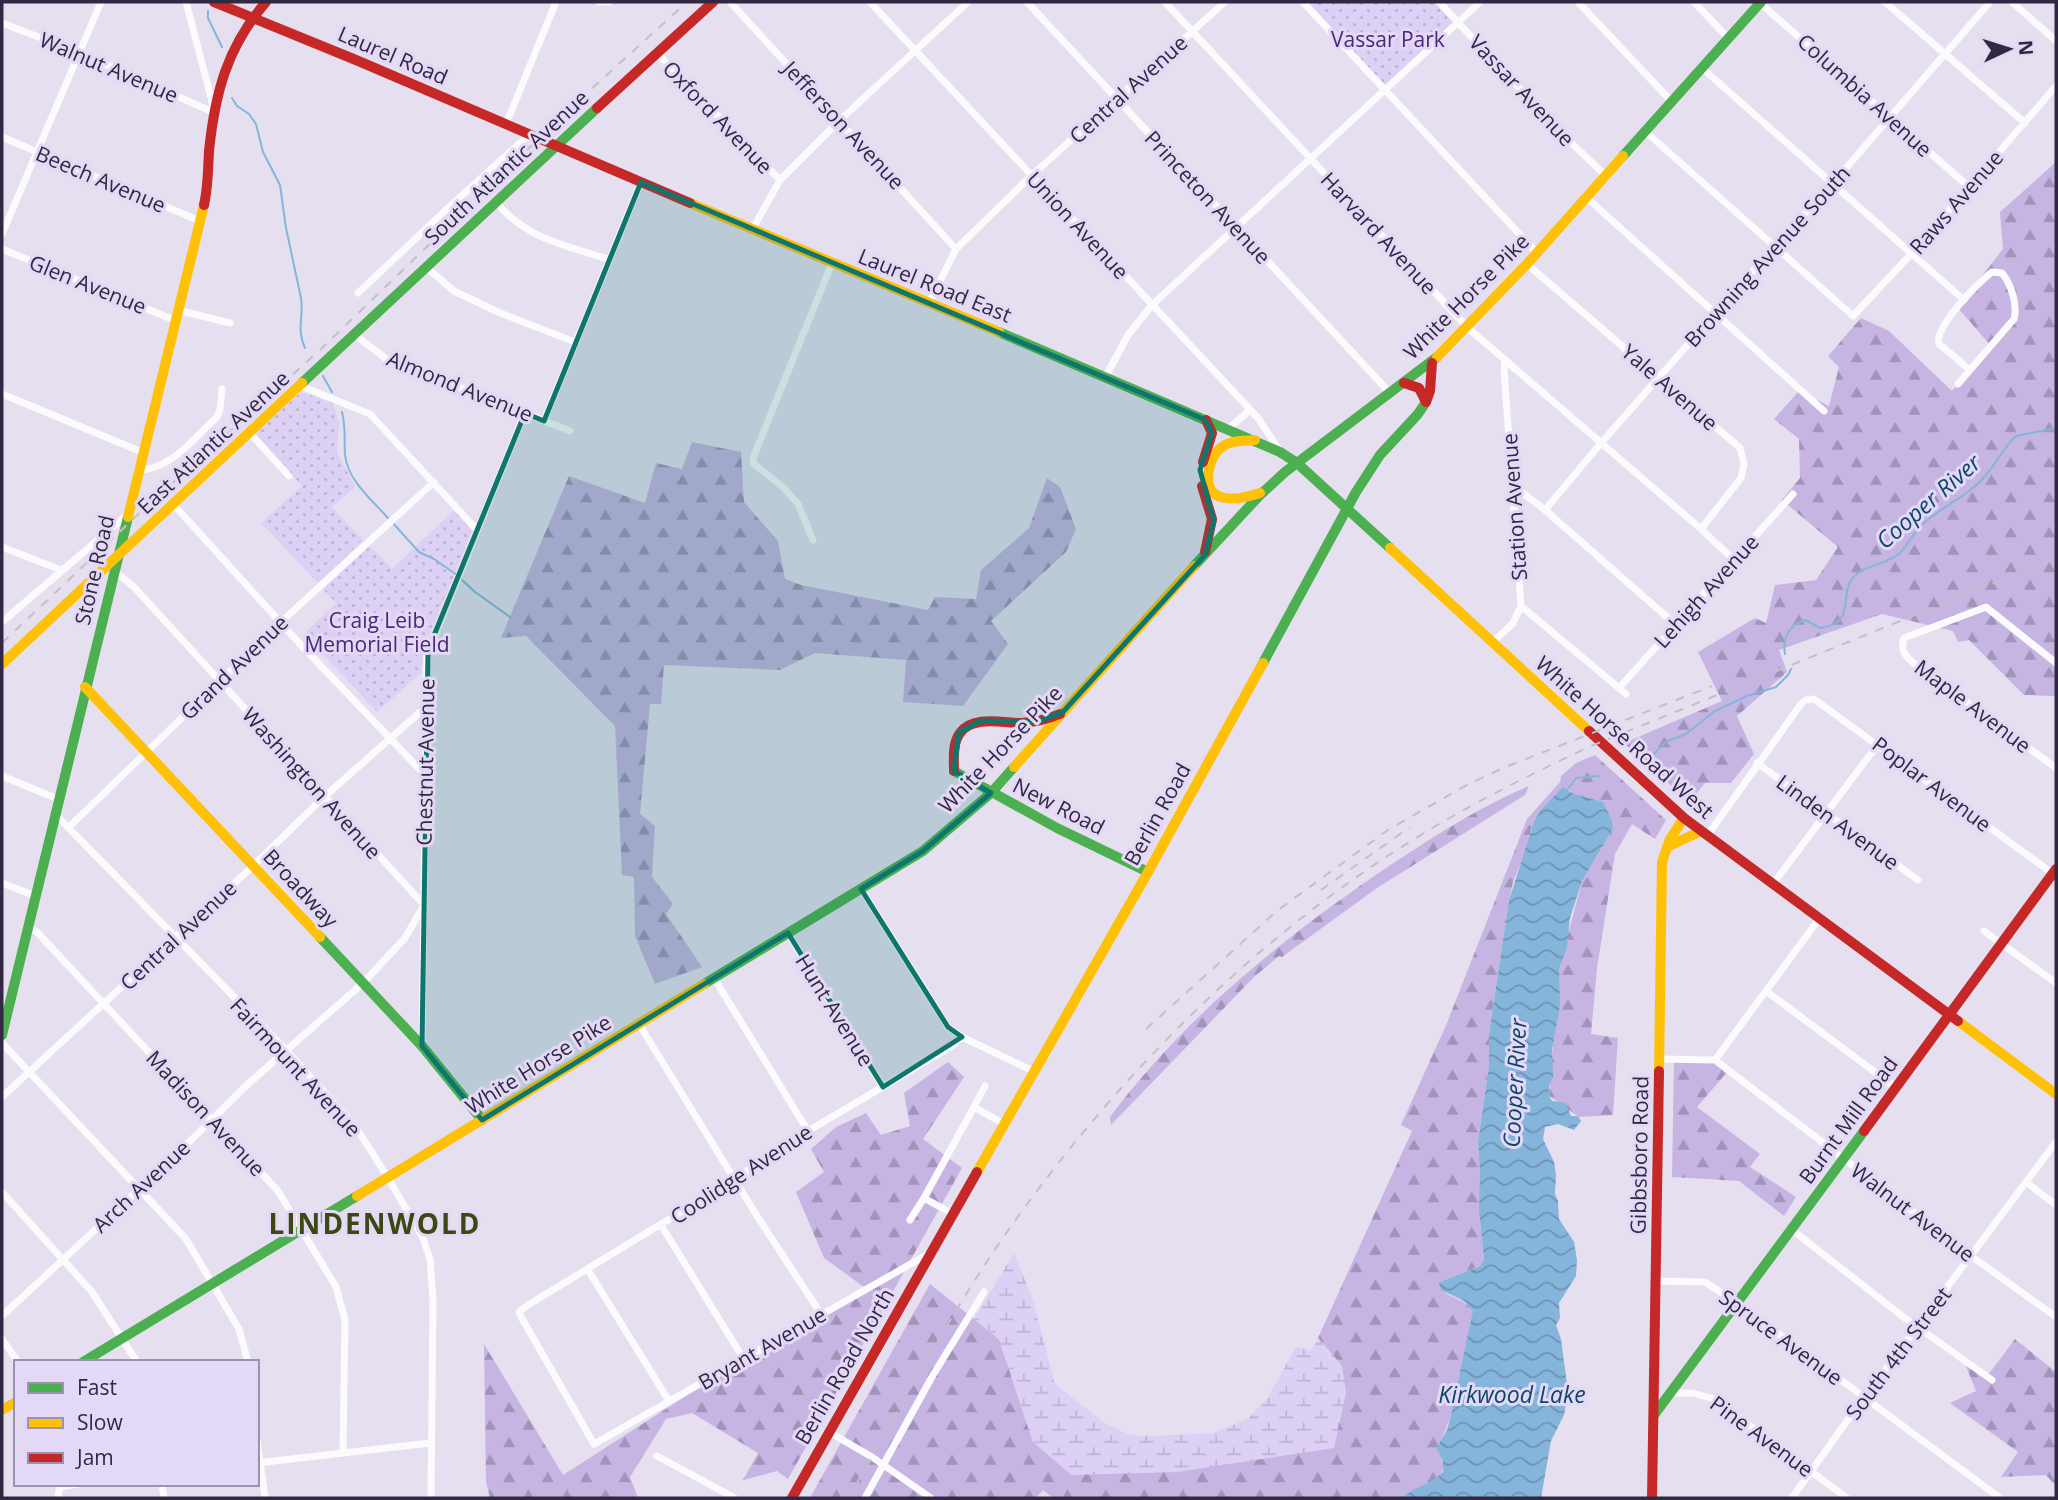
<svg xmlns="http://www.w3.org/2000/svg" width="2058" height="1500" viewBox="0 0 2058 1500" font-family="'Open Sans',sans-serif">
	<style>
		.forest { fill: url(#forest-firs) }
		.wetland { fill: url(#wetland-marsh) }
		.park { fill: url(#park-dots) }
		.water { fill: url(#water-waves) }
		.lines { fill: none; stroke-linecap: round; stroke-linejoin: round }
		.stream { stroke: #86b5dc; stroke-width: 2 }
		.street { stroke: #fbfafd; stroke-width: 7 }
		.fast { stroke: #4caf50; stroke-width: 10 }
		.slow { stroke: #ffc107; stroke-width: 10 }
		.jam { stroke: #c62828; stroke-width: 10 }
		.rail { stroke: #c2c0c6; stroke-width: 2; stroke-dasharray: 9 9; stroke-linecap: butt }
		.marked { fill: #0f766e; fill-opacity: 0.2; stroke: #0f766e; stroke-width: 5; stroke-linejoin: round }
		.labels { text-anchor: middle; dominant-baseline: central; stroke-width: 6; stroke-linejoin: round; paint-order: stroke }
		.park-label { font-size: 21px; fill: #4b2776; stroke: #e3d9f6 }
		.street-label { font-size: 21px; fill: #322843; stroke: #e3d9f6 }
		.water-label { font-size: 23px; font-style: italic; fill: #0f4566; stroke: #e3d9f6 }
		.district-label { font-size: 28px; font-weight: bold; letter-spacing: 2px; fill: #3c4810; stroke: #e3d9f6 }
	</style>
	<defs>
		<pattern id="forest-firs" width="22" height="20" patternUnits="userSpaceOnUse" patternTransform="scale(1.75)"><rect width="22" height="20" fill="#c6b5e2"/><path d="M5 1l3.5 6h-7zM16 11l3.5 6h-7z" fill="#a193b9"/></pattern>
		<pattern id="wetland-marsh" width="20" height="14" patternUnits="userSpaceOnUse" patternTransform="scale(1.75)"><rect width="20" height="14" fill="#ddd0f5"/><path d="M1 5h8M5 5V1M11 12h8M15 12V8" fill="none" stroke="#beb3d3"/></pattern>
		<pattern id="park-dots" width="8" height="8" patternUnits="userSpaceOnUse" patternTransform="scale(1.75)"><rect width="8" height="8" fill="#ddd0f5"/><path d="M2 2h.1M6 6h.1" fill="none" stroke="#beb3d3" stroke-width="1.8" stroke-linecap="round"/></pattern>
		<pattern id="water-waves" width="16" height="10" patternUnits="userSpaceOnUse" patternTransform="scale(1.75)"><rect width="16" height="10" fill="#86b5dc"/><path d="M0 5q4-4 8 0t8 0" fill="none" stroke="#6e93b4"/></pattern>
	</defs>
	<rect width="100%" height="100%" fill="#e5dff0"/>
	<path class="forest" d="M2056,162V696L2024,695L1969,640L1958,642L1953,631L1882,614L1779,650L1787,672L1737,716L1754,754L1731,783H1705L1689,802L1624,743L1722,701L1698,652L1755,618L1766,623L1775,585L1816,580L1838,547L1782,500L1800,478L1799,439L1774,419L1799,391L1829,406L1839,367L1828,356L1861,318L1889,331L1952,391L1992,347L1957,307L2003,249L2000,212Z
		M692,442L741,452L744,502L778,541L785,579L801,585L928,610L935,597L976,599L981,570L1029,528L1047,478L1060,487L1076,529L1066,552L991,621L1008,644L963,706L903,702L906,660L815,653L780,670L664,665L661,704H650L640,814L655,826L652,877L673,904L666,914L702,967L655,984L635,936L634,877L622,875L615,726L526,636L501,638L569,476L645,503L656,463L682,469Z
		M1595,755L1666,820L1655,839L1632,824L1615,854L1597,968L1591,1034L1618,1038L1613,1115L1579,1117L1549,1096L1559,969L1582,881L1613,829L1568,789L1531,829L1528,845L1513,882L1509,900L1489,1034V1066L1478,1141L1480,1175V1219L1484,1260L1482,1265L1442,1281L1440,1287C1448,1299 1465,1298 1473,1311C1473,1334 1451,1429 1438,1445C1439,1454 1444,1460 1443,1468C1442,1482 1414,1492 1402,1498H1053L1043,1490L1036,1498H815L811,1496L930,1284L999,1339L1033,1442L1177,1472L1342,1366L1318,1338L1412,1131L1401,1125L1447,1023L1527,819L1560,782L1561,776L1576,763Z
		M1529,786L1525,795L1377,888L1282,957L1279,956L1254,977L1111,1125L1110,1117C1187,1014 1289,933 1395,862C1438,834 1481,806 1529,786Z
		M1674,1059L1711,1060L1728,1071L1697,1107L1760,1154L1750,1167L1796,1197L1784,1216L1739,1181L1672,1177Z
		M948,1062L964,1077L923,1139L962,1168L788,1479L777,1471L743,1480L758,1453L692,1413L666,1419L630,1477L638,1498H490L486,1482L484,1344L563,1475L717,1376L754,1365L811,1321L864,1287L824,1258L796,1192L824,1172L811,1149L836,1127L866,1113L881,1135L910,1126L904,1093Z
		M2015,1339L2056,1372V1486L2046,1475L2001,1477L2018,1452L1950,1403L1976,1391L1966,1366L1988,1375Z"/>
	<path class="wetland" d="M1014,1253L1033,1300L1055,1384L1106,1424L1130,1435L1150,1436L1213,1433L1248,1419L1268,1397L1296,1347L1312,1351L1318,1338L1342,1366L1346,1393L1334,1448L1177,1472L1071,1475L1033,1442L999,1339L974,1319Z"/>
	<path class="park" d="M1303,2H1439L1458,22L1386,90Z
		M301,392L333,403L339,423L337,452L355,487L332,507L363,540L318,583L261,523L302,486L255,434Z
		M454,510L472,531L424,648L421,673L377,712L304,634L336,603L323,589L370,546L392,569Z"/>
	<path class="water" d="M1563,787L1574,794L1603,802L1612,821L1613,829L1582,881L1570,918L1567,947L1559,969L1560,1005L1552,1050L1553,1077L1549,1086V1096L1552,1101L1566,1103L1571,1116H1578L1581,1121L1574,1130L1558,1124L1545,1127L1543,1139L1554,1162L1556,1175L1555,1194L1558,1201L1559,1219L1574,1242L1577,1260L1576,1276L1559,1303L1560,1318L1556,1325L1561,1339L1567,1384L1569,1386L1564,1415L1551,1441L1541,1498H1402C1414,1486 1431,1485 1443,1472V1461L1437,1450L1438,1445L1447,1430L1452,1410L1473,1311L1464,1301L1441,1290L1439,1284L1442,1281L1480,1266L1484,1260L1479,1210L1480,1175L1478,1141L1489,1066V1034L1509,900L1534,822L1540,811Z"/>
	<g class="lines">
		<path class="stream" d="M208,11V18L222,47
			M232,98L237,106L249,114L256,124L263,152L280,185L286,228L301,298C304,318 296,328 305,348
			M323,376L332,392
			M342,412C346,427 344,440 345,455C348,481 372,500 388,518
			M392,522L419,552L434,559L457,575
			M461,579L475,592L510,617
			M1785,654C1782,638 1789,625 1805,620L1820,628C1857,623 1839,596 1852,579C1862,565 1885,565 1899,554C1908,545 1913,533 1923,524C1942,506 1969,496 1986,475C1997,462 2004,447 2016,436L2056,428
			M1643,762L1649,759L1667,741L1686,734L1715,711L1747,696L1776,687L1788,675L1791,669
			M1568,789L1576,778L1599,776"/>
		<path class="street" d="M186,2L214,109
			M599,2H609
			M730,2L956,249
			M870,2L1258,418L1280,451
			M1027,2L1390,393
			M1165,2L1468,328L1701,529L1734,560
			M1303,2L1537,253
			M1439,2L1560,132L1607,177
			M1578,2L1672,102
			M1694,2L1729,39
			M1885,2L2025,123
			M2012,2L2056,41
			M1760,3L1969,187
			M2,23L80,53L215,113
			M657,53L780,180
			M1702,68L1964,300
			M506,124L556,2
			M1647,133L1853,316L1912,253L2056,86
			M2,137L200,221
			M1587,198L1824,411
			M497,203C525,238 567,246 608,259
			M752,230L780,180L840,120L968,2
			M2,234L101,2
			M2,249L174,320
			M1527,264L1740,448L1744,464L1741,478L1701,529
			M427,268L454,291L498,312L575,342
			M1992,272L2002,273C2011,284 2018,305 2014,319L1970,370L1939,344C1934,327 1978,283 1992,272Z
			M358,293L447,209L530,134
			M929,303L956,249L1031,176L1225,2
			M177,310L230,323
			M355,335L385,358L570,431
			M1106,376L1128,335L1152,305L1480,2
			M1958,384L1970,370
			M301,386L370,414L477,530
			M2,394L142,452
			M544,421L641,182
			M1228,429L1250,410
			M249,432L289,476
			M137,470C170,471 194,438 217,417L220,410L222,389
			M1511,484L1545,510L1676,625
			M173,504L300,644L425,775
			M1545,510L1601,443L1774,247L1833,183L1990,2
			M813,540L798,504L783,487L754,464L753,458L832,263
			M2,547L61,570
			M1521,606L1626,694
			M2,622L127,515
			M1492,643L1513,623L1521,606L1504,370L1505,361
			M2056,663L1986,607L1904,638C1901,649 1903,653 1911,661L2056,768
			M1619,688L1793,494
			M1757,763L1918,880
			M2,776L58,799
			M55,814L286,1050L346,1116L361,1135L388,1178L423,1238L430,1259L433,1298L431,1498
			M69,827L281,622L434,482
			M1707,836L1801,704L1806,700L1814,699L2056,876
			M2,883L35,896
			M1773,884L1878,744
			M861,889L948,1027L962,1037L1033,1071
			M28,926L37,932L278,1191L336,1287L345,1320L343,1452
			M1984,931L2056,983
			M788,933L883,1087
			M714,978L808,1131
			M1766,991L1895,1087
			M639,1024L757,1216L821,1314
			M2,1043L186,1239L239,1329L248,1362
			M422,1046L427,655L525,413
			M1660,1059L1715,1060L1971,1256L2056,1317
			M1715,1060L1819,919
			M2,1097L254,865L325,796L426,707
			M974,1107L985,1086
			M2026,1182L2056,1205
			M2,1192L92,1292L137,1362
			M953,1214L924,1198L974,1107L1004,1124
			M910,1220L924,1198
			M661,1225L743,1358
			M1791,1229L1902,1316L1992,1380
			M930,1253L594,1444L520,1315L519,1312L528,1305L735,1179L808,1131L952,1046L962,1037
			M588,1270L669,1401
			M1656,1281L1705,1282L1737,1303L2000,1498
			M2,1316L177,1154L248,1084L363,983L405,938L424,905L134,587L114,571
			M2,1339L18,1362
			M1670,1393H1693L1714,1399L1847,1498
			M829,1432L872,1457L931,1498
			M257,1440L265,1498
			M657,1456L735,1498
			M257,1463L430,1443
			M162,1484L164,1498
			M60,1487L78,1484
			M58,1498L60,1484
			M865,1498L933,1375L984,1292
			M1792,1498L1852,1414L2056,1142"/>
		<path class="fast" d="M1623,156L1761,2
			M999,332L1280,452L1297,463L1390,548
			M302,383L597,108
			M1194,566L1259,496L1285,472L1437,357
			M1263,663L1356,492L1380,455L1418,414L1426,402
			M954,771L1057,828L1148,872
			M320,937L422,1046L482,1120
			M704,984L923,851L991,793L1014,767
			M2,1035L128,517
			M83,1362L357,1196
			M1654,1415L1864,1131"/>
		<path class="slow" d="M690,203L999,332
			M1437,357L1527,264L1623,156
			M1255,440C1246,441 1236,440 1227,444C1218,448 1213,455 1210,465C1199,504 1233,502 1260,493
			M128,517L204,205
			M1390,548L1589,731
			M2,664L302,383
			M85,687L320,937
			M1014,767L1194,566
			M1667,847L1701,831
			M1958,1021L2056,1094
			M1659,1071L1662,862L1670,839L1684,818
			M977,1172L1148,872L1263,663
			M357,1196L704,984
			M2,1410L16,1402"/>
		<path class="jam" d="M214,2L356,60L690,203
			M597,108L713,2
			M204,205C208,188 208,169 209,151C215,93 227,47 266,2
			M1404,383L1419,388L1426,402
			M1426,402L1430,391L1432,363
			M1203,462L1212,433L1206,420
			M1202,486L1212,519L1205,552
			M1589,731L1684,818L1958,1021
			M954,771C954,759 952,744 960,733C973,715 1003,723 1022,723C1036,722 1048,719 1060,714
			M1864,1131L2056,869
			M792,1498L977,1172
			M1652,1498L1659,1071"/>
		<path class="rail" d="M2,643L148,505L320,350L577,102L687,2
			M1321,890L1410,827
			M1146,1029L1278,910L1388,830L1463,787L1503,768L1712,686
			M848,1498C904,1402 956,1301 1022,1211C1136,1055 1278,917 1446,820C1493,793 1542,769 1591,746L2056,558"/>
	</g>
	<path class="marked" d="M641,182L1206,420L1212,433L1200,470L1214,521L1205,555L1063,712L1038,722L980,721L959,733L954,771L991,793L923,851L861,889L948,1027L962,1037L883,1087L788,933L482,1120L422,1046L428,650L525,413L544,421Z"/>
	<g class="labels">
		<g class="park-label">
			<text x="1388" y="39">Vassar Park</text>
			<text x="377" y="620">Craig Leib<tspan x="377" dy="24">Memorial Field</tspan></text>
		</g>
		<g class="street-label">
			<text transform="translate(393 55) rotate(23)">Laurel Road</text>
			<text transform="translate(109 67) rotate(23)">Walnut Avenue</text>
			<text transform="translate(1128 89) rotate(-42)">Central Avenue</text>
			<text transform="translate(1522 90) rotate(47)">Vassar Avenue</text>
			<text transform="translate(1865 95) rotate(42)">Columbia Avenue</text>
			<text transform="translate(718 117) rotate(46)">Oxford Avenue</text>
			<text transform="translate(844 125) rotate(47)">Jefferson Avenue</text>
			<text transform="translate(506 167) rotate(-43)">South Atlantic Avenue</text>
			<text transform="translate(101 179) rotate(23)">Beech Avenue</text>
			<text transform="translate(1208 197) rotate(47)">Princeton Avenue</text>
			<text transform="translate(1956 202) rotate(-49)">Raws Avenue</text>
			<text transform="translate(1078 225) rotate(47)">Union Avenue</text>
			<text transform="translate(1379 233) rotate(47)">Harvard Avenue</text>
			<text transform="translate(1767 256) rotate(-48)">Browning Avenue South</text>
			<text transform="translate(88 284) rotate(22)">Glen Avenue</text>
			<text transform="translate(935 285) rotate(22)">Laurel Road East</text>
			<text transform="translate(1466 296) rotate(-45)">White Horse Pike</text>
			<text transform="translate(460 386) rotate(22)">Almond Avenue</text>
			<text transform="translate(1670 387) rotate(41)">Yale Avenue</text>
			<text transform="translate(213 442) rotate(-43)">East Atlantic Avenue</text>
			<text transform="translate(1514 507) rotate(-94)">Station Avenue</text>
			<text transform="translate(94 570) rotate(-77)">Stone Road</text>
			<text transform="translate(1706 591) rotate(-48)">Lehigh Avenue</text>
			<text transform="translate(234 667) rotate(-44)">Grand Avenue</text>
			<text transform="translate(1973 706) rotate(37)">Maple Avenue</text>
			<text transform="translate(1625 737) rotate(42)">White Horse Road West</text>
			<text transform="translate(1000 749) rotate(-46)">White Horse Pike</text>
			<text transform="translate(425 762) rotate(-89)">Chestnut Avenue</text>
			<text transform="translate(312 783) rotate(48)">Washington Avenue</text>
			<text transform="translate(1932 784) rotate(37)">Poplar Avenue</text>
			<text transform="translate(1059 806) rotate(27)">New Road</text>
			<text transform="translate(1157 814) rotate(-61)">Berlin Road</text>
			<text transform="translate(1838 822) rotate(36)">Linden Avenue</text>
			<text transform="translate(301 888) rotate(47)">Broadway</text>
			<text transform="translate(178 935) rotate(-43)">Central Avenue</text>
			<text transform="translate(835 1010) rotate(58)">Hunt Avenue</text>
			<text transform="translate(538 1064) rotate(-32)">White Horse Pike</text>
			<text transform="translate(296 1067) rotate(47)">Fairmount Avenue</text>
			<text transform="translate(206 1113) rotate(47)">Madison Avenue</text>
			<text transform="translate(1848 1120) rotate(-54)">Burnt Mill Road</text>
			<text transform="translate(1639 1155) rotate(-89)">Gibbsboro Road</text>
			<text transform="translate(741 1174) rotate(-33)">Coolidge Avenue</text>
			<text transform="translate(141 1186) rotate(-43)">Arch Avenue</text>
			<text transform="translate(1913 1212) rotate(37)">Walnut Avenue</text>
			<text transform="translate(1781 1337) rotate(36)">Spruce Avenue</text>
			<text transform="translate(762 1348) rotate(-30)">Bryant Avenue</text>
			<text transform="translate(1898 1353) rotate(-53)">South 4th Street</text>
			<text transform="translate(844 1366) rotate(-60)">Berlin Road North</text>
			<text transform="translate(1762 1436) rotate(36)">Pine Avenue</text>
		</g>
		<g class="water-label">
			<text transform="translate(1928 501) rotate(-41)">Cooper River</text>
			<text transform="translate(1514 1083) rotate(-87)">Cooper River</text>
			<text x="1512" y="1394">Kirkwood Lake</text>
		</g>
		<g class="district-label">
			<text x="375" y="1223">LINDENWOLD</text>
		</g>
	</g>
	<rect width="2058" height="1500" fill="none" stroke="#322843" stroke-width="7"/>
	<rect x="14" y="1360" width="245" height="126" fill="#e3d9f6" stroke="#9c92ae" stroke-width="2"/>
	<rect x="28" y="1383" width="35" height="10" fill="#4caf50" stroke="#9c92ae" stroke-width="2"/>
	<text x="77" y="1395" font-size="21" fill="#322843">Fast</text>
	<rect x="28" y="1418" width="35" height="10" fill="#ffc107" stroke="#9c92ae" stroke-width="2"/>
	<text x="77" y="1430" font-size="21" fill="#322843">Slow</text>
	<rect x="28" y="1453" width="35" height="10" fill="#c62828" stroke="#9c92ae" stroke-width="2"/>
	<text x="77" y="1465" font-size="21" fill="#322843">Jam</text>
	<g transform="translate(2009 49) rotate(86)" stroke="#e3d9f6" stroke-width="5" paint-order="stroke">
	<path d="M0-5L12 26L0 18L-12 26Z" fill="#322843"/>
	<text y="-10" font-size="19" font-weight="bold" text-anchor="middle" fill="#322843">N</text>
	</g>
</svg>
